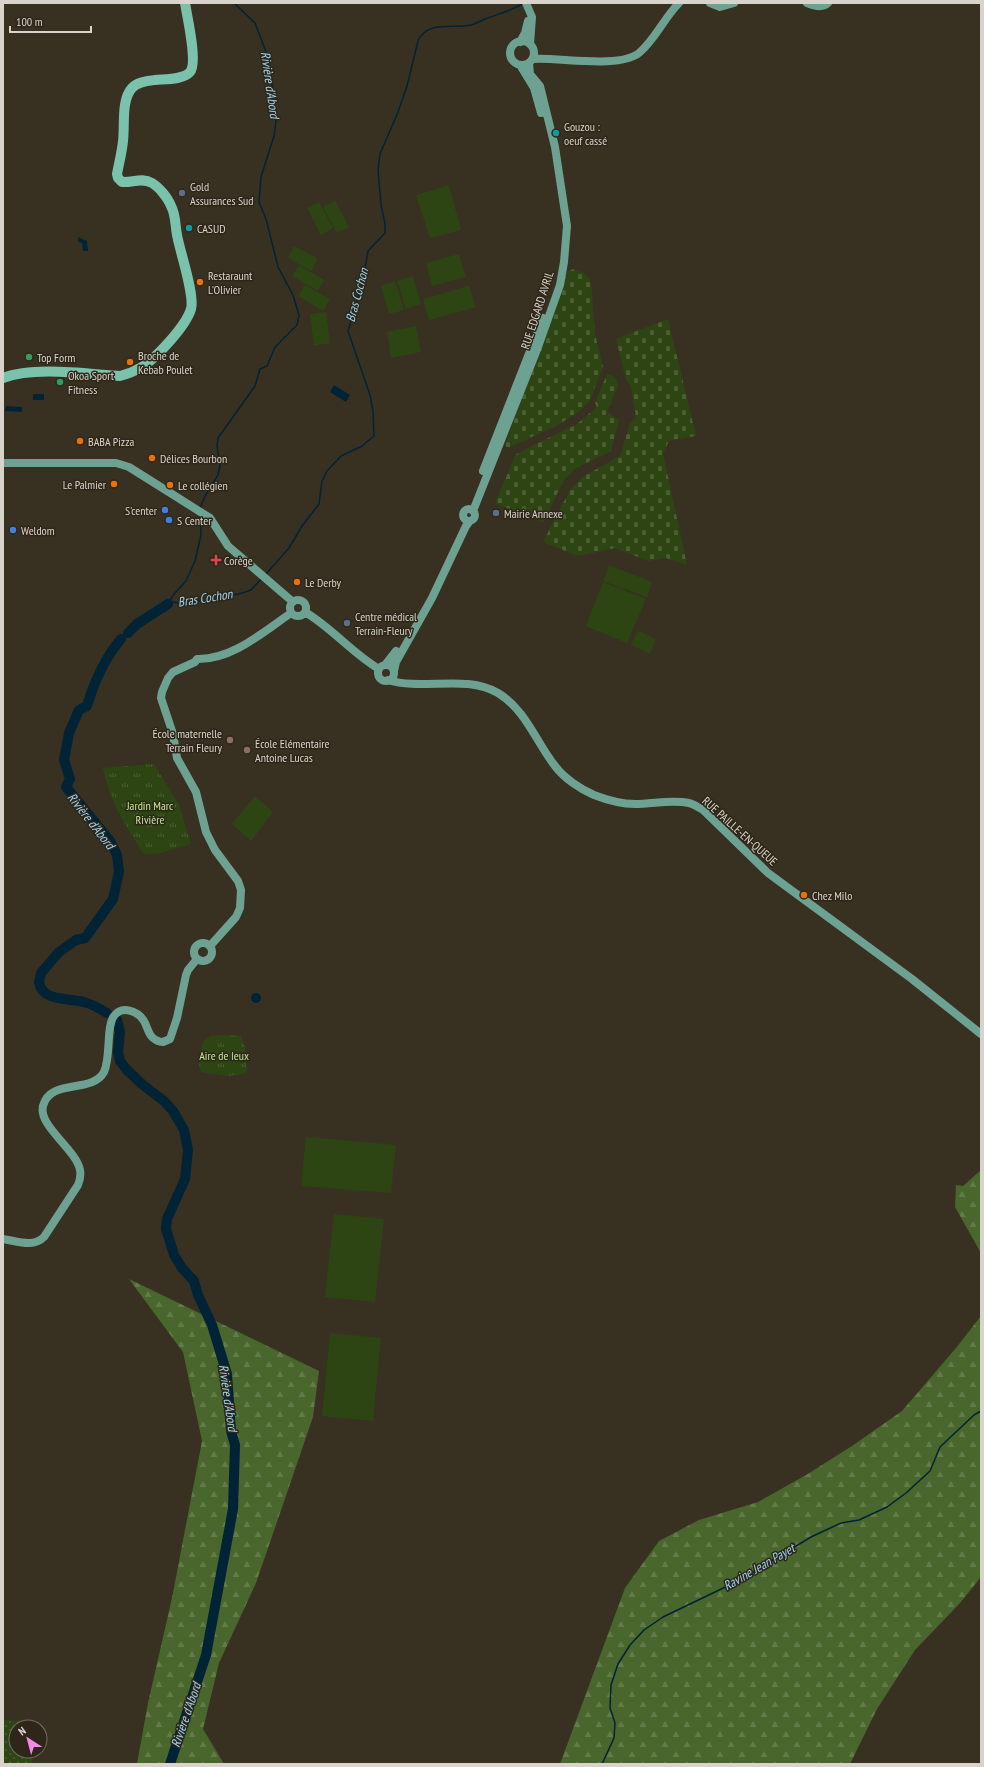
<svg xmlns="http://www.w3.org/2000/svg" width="984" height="1767" viewBox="0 0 984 1767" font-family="'PT Sans Narrow',sans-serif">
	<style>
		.grass { fill: url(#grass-dots) }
		.forest { fill: url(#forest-firs) }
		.cemetery { fill: url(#cemetery-stones) }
		.park { fill: url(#park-tufts) }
		.pitch { fill: #2d4512 }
		.water { fill: #002336 }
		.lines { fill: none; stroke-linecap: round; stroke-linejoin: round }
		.stream { stroke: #002336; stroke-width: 1.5 }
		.river { stroke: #002336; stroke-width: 10 }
		.secondary { stroke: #6da293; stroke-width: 8 }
		.primary { stroke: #7bc2ad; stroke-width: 10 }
		.culture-dot { fill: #0f9aa8; stroke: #2e2719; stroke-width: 1.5 }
		.service-dot { fill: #5c6f8a; stroke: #2e2719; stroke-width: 1.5 }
		.food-dot { fill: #e8710a; stroke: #2e2719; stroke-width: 1.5 }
		.leisure-dot { fill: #2e9e5b; stroke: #2e2719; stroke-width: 1.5 }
		.shop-dot { fill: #3f7fe0; stroke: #2e2719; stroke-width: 1.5 }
		.health-dot { fill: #e0444e; stroke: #2e2719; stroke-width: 1.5 }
		.education-dot { fill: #8d6e63; stroke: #2e2719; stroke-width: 1.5 }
		.labels { text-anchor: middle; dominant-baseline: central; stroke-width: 3; stroke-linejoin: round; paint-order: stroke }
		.poi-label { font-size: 12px; fill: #d8d4cb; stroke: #2e2719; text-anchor: start }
		.street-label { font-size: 12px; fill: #d8d4cb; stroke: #2e2719 }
		.park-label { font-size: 12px; fill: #bce892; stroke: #2e2719 }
		.water-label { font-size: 13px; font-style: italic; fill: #9dd4f4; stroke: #2e2719 }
	</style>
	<defs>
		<pattern id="grass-dots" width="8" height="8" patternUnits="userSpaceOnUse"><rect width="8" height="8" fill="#2d4512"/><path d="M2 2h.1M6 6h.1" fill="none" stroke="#4b5f33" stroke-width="1.8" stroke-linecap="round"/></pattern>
		<pattern id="forest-firs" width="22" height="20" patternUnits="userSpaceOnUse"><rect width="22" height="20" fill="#49662c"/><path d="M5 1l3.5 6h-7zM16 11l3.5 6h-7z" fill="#627b49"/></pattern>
		<pattern id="cemetery-stones" width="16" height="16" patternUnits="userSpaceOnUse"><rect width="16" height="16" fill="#2d4512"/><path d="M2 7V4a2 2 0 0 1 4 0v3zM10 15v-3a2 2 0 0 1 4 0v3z" fill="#4b5f33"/></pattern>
		<pattern id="park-tufts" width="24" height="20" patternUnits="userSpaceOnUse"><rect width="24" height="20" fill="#2d4512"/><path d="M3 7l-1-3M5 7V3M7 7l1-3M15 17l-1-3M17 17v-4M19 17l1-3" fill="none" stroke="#4b5f33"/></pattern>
	</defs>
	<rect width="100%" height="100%" fill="#383122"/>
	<path class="grass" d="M3,1720L36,1723V1727H16V1751H33L32,1764H3Z"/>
	<path class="forest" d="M981,1170V1253L955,1207L956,1185L963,1186Z
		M129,1279L319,1371L313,1417L256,1583L219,1663L203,1729L224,1764H137L148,1703L172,1598L202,1441L183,1352Z
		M981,1316V1577L960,1603L915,1650L877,1709L850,1764H560L625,1588L659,1541L699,1520L758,1502L806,1475L852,1446L902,1411L956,1348Z"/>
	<path class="cemetery" d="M573,269C582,272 588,273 591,282L595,334L603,367L590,400L580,411L558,425L508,448L505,445L567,272Z
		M668,319L696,436L669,441L663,453L687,565L666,558L648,561L615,548L578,556L543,542L570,490L584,476L620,456L630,423L636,417L631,386L626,380L616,339Z
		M607,374L615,377L618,385L607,412L619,420L611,451L576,468L564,480L543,522L495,503L515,456L518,453L577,424L597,407L595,403Z"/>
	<path class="park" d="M154,764L179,805L191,844L157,854H144C126,827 109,800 103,768Z
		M220,1035L241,1036L245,1047L247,1073L229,1076L201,1072L199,1063L203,1042L209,1037Z"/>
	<path class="pitch" d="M449,185L461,230L430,238L416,195Z
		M335,201L349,227L337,233L323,207Z
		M319,202L333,228L321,235L307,208Z
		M294,246L317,258V260L311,271L288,258Z
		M459,254L466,277L432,286L426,263Z
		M299,265L324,280L318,291L292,276Z
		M413,276L421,304L406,309L397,281Z
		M395,281L404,310L389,314L381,286Z
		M305,285L330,299L323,311L298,296Z
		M469,286L476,307L429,320L423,299Z
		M326,312L330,343L314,346L310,314Z
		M416,326L421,352L391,358L387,332Z
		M609,565L652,582L647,597L603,581Z
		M603,582L646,599L627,643L586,626Z
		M638,631L656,639L650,654L631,645Z
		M255,796L273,812L251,841L232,824Z
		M306,1137L396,1145L391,1193L301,1186Z
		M334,1214L384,1219L375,1302L325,1297Z
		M330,1333L381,1338L373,1421L322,1416Z"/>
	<path class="water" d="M78,237L87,241L88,251H83L82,243L78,242Z
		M334,385L350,395L346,402L330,392Z
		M33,394H44V400H33Z
		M6,406L22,407V412L5,411Z
		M251 998a5 5 0 1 1 10 0a5 5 0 1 1-10 0Z"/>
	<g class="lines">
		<path class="stream" d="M200,508L205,496L218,475L220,466L217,446L218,438L255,386L260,369L267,366L275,347L297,325L299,315L293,295L278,267L266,219L259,202L261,177L274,136L276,122L273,90L266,52L255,23L234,3
			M266,574L289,548L302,526L319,504L322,481L327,471L341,456L362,446L374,436L373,411L370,395L348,331L363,280L368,251L385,233V224L381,205L378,170L380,154L398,112L407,86L418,41C427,20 453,29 471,25C476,24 480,21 485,19C498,14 511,11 522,4
			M169,602L174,594L186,581L195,561L201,535L200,515
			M168,604L171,602L181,603L213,600L242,593L251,590L262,578
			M602,1764L614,1738L615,1723L610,1708L611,1685L618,1664L630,1645L644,1630L663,1617L740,1580L811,1537L841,1523L859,1520L887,1507L906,1493L930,1471L940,1447L974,1415L981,1411"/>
		<path class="river" d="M128,633L137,624L168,604
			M107,1013C99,1008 92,1004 84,1002C69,998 42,1002 39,982L41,973L59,952L76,940L85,938L88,934L113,899L119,872L117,855L110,841L66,787L70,779L64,760L69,733L79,710L87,706C94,682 105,658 121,639
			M117,1020L120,1032L118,1052L120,1061L127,1070L143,1085L164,1101L173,1111L184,1130L188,1150L185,1179L167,1219L166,1229L174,1255L182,1268L194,1281L198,1295L212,1325L227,1374L231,1431L235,1445L233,1509L206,1655L170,1764"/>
		<path class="secondary" d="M526,3L532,17L530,44
			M710,3L720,7L734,3
			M807,3C814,6 823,8 828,3
			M510 53a12 12 0 1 1 24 0a12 12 0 1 1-24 0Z
			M520,42L525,33L528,21
			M533,59C559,57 619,69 639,53C655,40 664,18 679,3
			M520,65L534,88L541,113
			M3,463H116L129,467L210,518L228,546L293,602
			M483,471L543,318
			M463 515a6 6 0 1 1 12 0a6 6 0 1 1-12 0Z
			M473,511L538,347L560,285L564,262L567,226L555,147L540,86L530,74L529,63
			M290 608a8 8 0 1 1 16 0a8 8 0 1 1-16 0Z
			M305,612C332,628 352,653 379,669
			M385,665L396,651
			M378 673a8 8 0 1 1 16 0a8 8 0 1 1-16 0Z
			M394,671L396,662L432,598L466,526L469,522
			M388,680C423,691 465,674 498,693C526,710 536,742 555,766C564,778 580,789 594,795C607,800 620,804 635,804C653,804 672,799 689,803C694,804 699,808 703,810L768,873L912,979L981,1034
			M194 952a9 9 0 1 1 18 0a9 9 0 1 1-18 0Z
			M210,946L236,917L240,908L241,890L238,881L215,850L206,832L196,792L177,758L173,734L161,698L162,692L168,678L173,672L195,662L197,659C232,660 263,632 291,613
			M3,1239C17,1241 33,1248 44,1237L78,1185C80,1180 81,1175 80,1170C76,1149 38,1126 43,1106C50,1078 92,1094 104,1072C111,1057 106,1026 114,1016C122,1005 138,1011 144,1021C147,1026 148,1033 152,1037C155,1040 159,1042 163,1042L170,1039L177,1018L186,975L188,970L197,959"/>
		<path class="primary" d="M3,378C34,366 87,374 120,376C128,374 135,371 142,367C157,357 186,326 191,309C195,295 180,252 177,235C175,225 176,215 171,206C168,198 159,187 152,183C142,177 132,183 122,182L118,178L117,174C119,163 122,152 123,141C125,125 121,100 132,88C137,82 147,81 155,80C165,79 183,80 190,72C198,63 187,16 185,3"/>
	</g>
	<g class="culture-dot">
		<circle cx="556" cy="133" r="4"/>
		<circle cx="189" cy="228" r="4"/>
	</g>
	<g class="service-dot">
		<circle cx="182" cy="193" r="4"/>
		<circle cx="496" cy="513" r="4"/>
		<circle cx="347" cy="623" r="4"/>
	</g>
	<g class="food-dot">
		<circle cx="200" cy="282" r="4"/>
		<circle cx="130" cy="362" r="4"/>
		<circle cx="80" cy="441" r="4"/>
		<circle cx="152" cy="458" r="4"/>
		<circle cx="114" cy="484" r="4"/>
		<circle cx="170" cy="485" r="4"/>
		<circle cx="297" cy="582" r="4"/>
		<circle cx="804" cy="895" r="4"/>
	</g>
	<g class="leisure-dot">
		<circle cx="29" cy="357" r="4"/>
		<circle cx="60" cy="382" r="4"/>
	</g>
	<g class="shop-dot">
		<circle cx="165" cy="510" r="4"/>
		<circle cx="169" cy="520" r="4"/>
		<circle cx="13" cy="530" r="4"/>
	</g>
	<path class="health-dot" d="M214 554h4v4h4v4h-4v4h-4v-4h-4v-4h4z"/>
	<g class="education-dot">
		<circle cx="230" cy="740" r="4"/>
		<circle cx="247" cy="750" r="4"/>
	</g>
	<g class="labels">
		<g class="poi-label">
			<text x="564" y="126">Gouzou :<tspan x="564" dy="14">oeuf cassé</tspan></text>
			<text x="190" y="186">Gold<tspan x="190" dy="14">Assurances Sud</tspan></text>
			<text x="197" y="228">CASUD</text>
			<text x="208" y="275">Restaraunt<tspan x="208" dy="14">L'Olivier</tspan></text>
			<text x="138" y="355">Broche de<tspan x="138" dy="14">Kebab Poulet</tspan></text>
			<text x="37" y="357">Top Form</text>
			<text x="68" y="375">Okoa Sport<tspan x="68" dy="14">Fitness</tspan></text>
			<text x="88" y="441">BABA Pizza</text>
			<text x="160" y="458">Délices Bourbon</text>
			<text x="106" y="484" text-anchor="end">Le Palmier</text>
			<text x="178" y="485">Le collégien</text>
			<text x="157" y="510" text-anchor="end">S'center</text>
			<text x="504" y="513">Mairie Annexe</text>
			<text x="177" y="520">S Center</text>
			<text x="21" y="530">Weldom</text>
			<text x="224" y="560">Corège</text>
			<text x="305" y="582">Le Derby</text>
			<text x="355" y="616">Centre médical<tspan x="355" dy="14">Terrain-Fleury</tspan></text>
			<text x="222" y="733" text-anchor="end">École maternelle<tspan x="222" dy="14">Terrain Fleury</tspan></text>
			<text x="255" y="743">École Elémentaire<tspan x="255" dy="14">Antoine Lucas</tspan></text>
			<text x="812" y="895">Chez Milo</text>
		</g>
		<g class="street-label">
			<text transform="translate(537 310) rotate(-72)">RUE EDGARD AVRIL</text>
			<text transform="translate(740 831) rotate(42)">RUE PAILLE-EN-QUEUE</text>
		</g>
		<g class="park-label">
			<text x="150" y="805">Jardin Marc<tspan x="150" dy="14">Rivière</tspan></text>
			<text x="224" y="1055">Aire de Ieux</text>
		</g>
		<g class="water-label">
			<text transform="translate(270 85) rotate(82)">Rivière d'Abord</text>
			<text transform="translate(357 295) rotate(-75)">Bras Cochon</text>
			<text transform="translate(205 598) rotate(-9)">Bras Cochon</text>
			<text transform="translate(91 821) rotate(52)">Rivière d'Abord</text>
			<text transform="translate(228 1398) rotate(82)">Rivière d'Abord</text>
			<text transform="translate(759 1567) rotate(-30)">Ravine Jean Payet</text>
			<text transform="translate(186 1715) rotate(-71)">Rivière d'Abord</text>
		</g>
	</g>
	<rect width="984" height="1767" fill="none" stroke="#d8d4cb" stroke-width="8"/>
	<g transform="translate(28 1739) rotate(324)"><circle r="19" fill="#2e2719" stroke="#726c60"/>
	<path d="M0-3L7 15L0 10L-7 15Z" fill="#f987e9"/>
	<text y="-6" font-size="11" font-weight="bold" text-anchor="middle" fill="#d8d4cb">N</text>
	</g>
	<path d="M10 26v6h81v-6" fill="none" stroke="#d8d4cb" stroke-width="2"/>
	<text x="16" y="26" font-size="12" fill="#d8d4cb" stroke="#2e2719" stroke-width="3" paint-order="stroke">100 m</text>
</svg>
